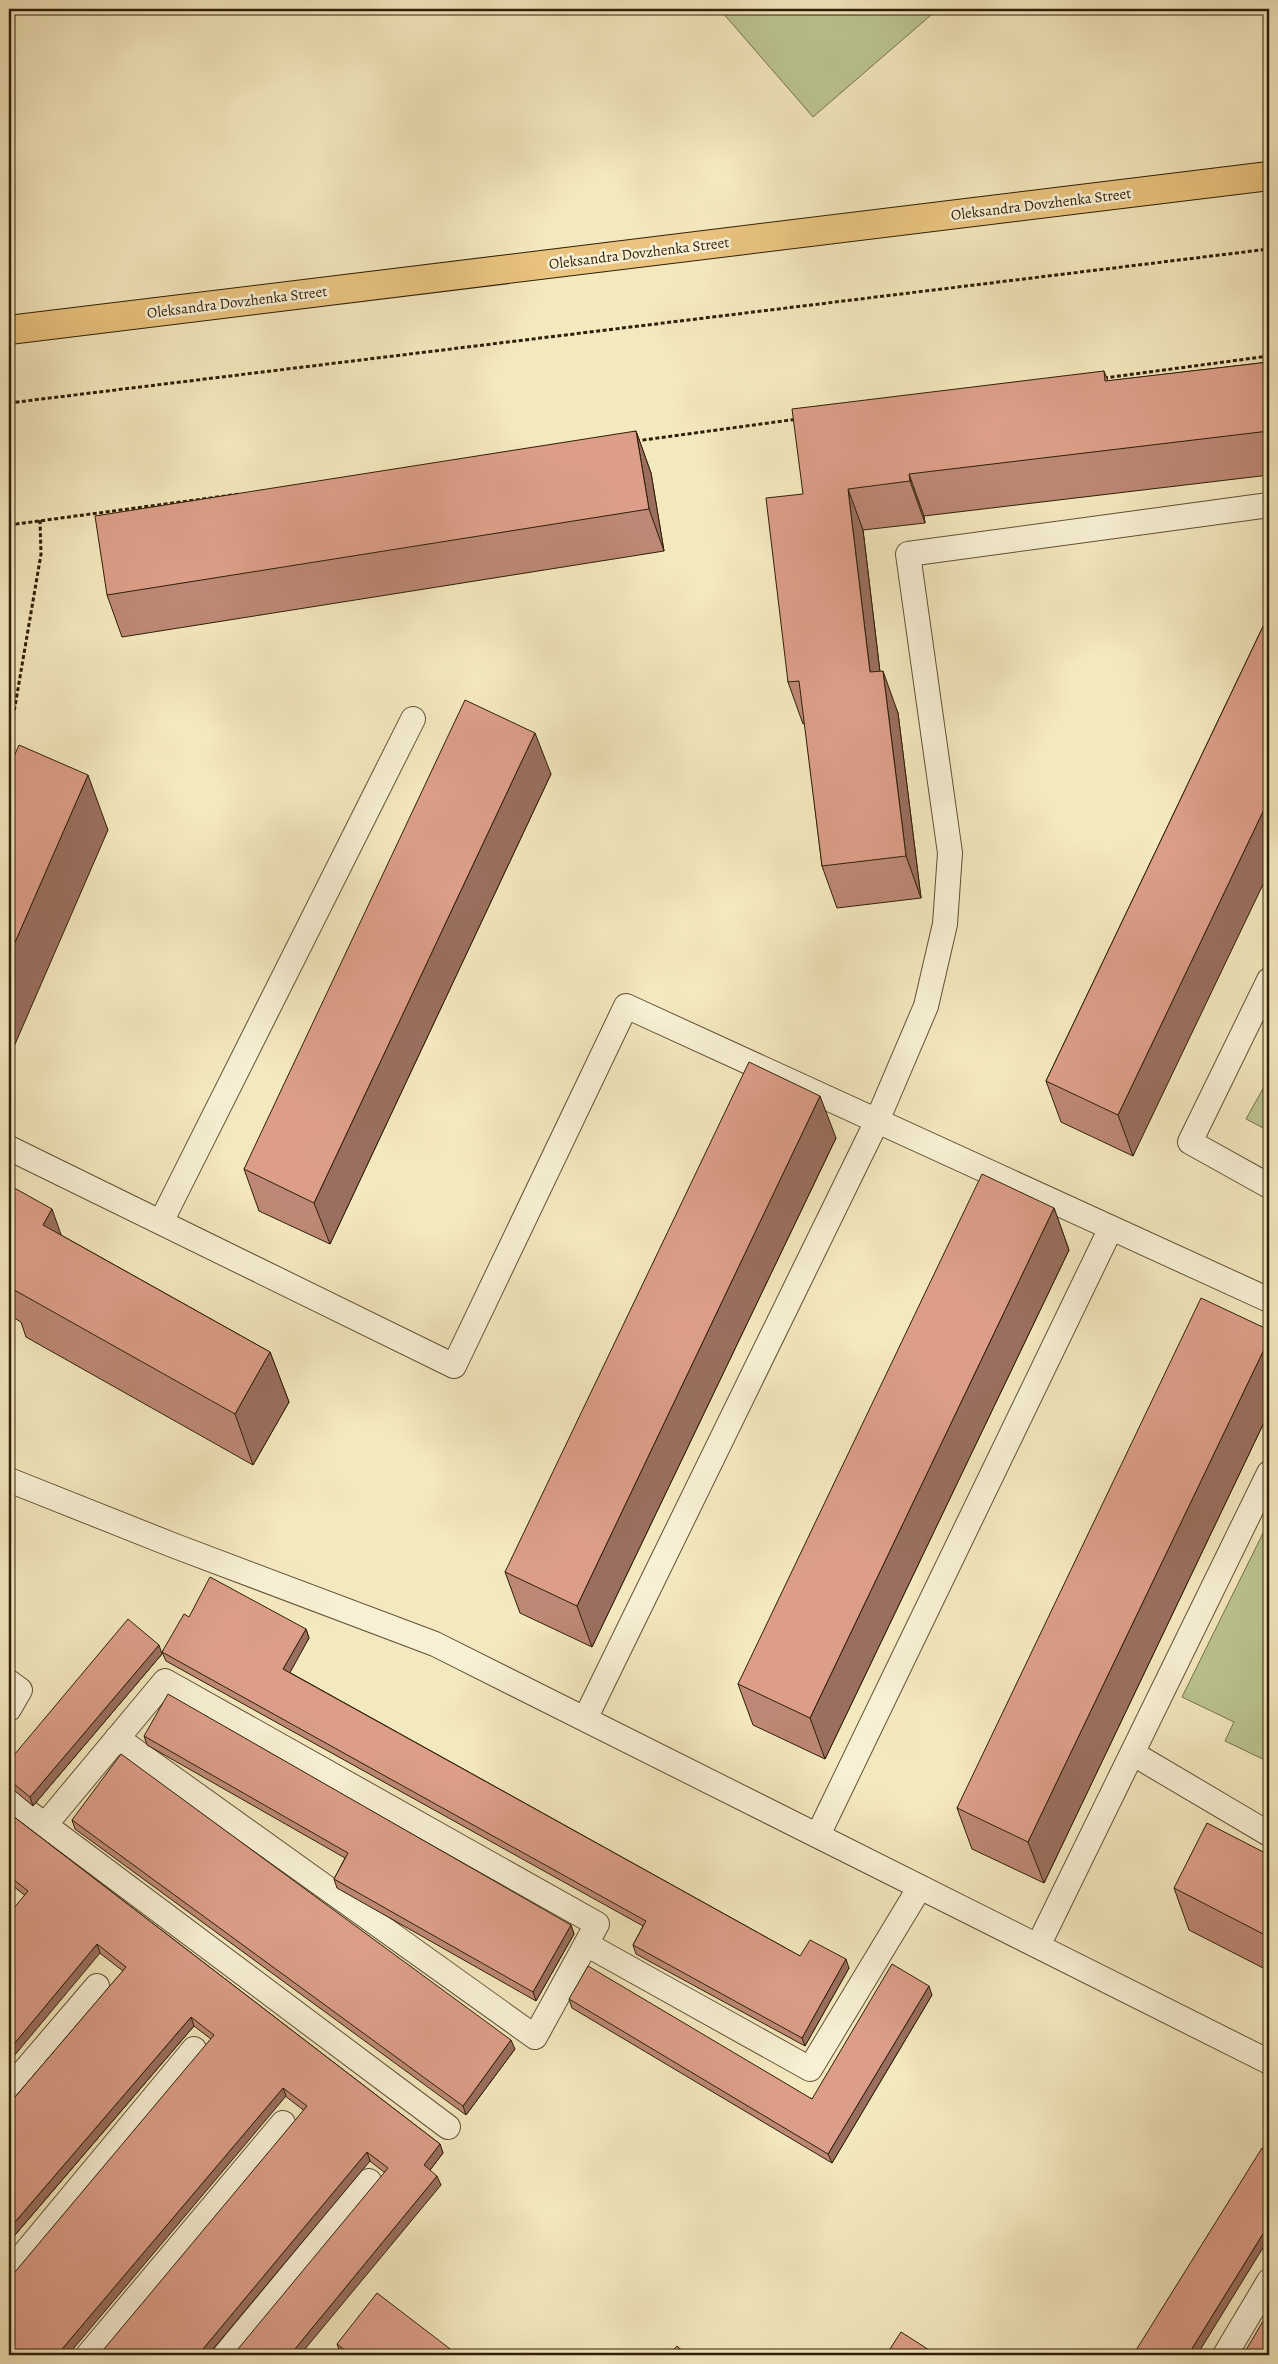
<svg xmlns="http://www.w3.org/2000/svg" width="1278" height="2364" viewBox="0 0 1278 2364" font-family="Alegreya,serif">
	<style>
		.green { fill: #bcc591; stroke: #76724c }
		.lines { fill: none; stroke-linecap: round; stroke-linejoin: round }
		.lane-casing { stroke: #605135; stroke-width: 26 }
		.primary-casing { stroke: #2f1f07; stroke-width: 30 }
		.path { stroke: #2f1f07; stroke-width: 3; stroke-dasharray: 4 2.5; stroke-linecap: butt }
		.lane { stroke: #f8f0d5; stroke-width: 24 }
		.primary { stroke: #eac47f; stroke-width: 28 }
		.wall { fill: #bd8875; stroke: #2f1f07 }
		.shaded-wall { fill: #9a6f5f; stroke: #2f1f07 }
		.building { fill: #dc9e88; stroke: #2f1f07 }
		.labels { text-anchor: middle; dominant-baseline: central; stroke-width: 5; stroke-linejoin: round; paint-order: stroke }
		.street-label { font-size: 15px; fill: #2f1f07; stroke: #f8f0d5 }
	</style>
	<rect width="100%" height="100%" fill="#f4e8be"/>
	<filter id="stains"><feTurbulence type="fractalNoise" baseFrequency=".004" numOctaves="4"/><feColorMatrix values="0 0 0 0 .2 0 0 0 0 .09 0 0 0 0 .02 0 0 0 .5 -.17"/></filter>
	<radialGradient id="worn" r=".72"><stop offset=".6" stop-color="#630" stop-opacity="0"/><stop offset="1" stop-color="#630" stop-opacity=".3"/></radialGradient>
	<path class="green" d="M726,9H938L813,117L722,12Z
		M1269,1078V1131L1246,1119Z
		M1269,1521V1762L1225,1741L1234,1722L1182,1697Z"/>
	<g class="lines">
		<defs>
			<path id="lane" d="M1269,980L1190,1142L1269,1186
				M9,1148L454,1366L626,1006L1269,1300
				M161,1222L413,719
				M9,1480L175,1546L435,1644L1269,2062
				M9,1682L20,1690L9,1709
				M585,1719L877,1121L926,1006L945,924L950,853L908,554L1269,505
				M1132,1753L1269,1834
				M9,1798L448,2127
				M45,1825L165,1681L597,1924L535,2037L117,1738
				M818,1835L1111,1228
				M586,1944L810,2069L920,1887
				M1038,1946L1269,1473
				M9,2089L97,1986
				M9,2272L194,2049
				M88,2355L283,2123
				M225,2355L369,2181
				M1225,2355L1269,2281"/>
			<path id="primary" d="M9,330L1269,176"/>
		</defs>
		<use href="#lane" class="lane-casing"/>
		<use href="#primary" class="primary-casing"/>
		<path class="path" d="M1104,378L1269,356
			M9,403L1269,249
			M636,441L798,419
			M9,525L240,494
			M9,729L13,718L41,554L40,520"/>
		<use href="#lane" class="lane"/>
		<use href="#primary" class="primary"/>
	</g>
	<path class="wall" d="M1269,362V475L924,516L925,523L863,530L880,672L898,713L921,898L837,908L822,866L805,723L803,724L788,682L803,494L1104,371L1108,381Z
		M636,431L651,473L664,551L122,637L107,595Z
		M1269,614L1133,1156L1061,1122L1046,1081Z
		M551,774L330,1244L259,1211L244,1169Z
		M836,1138L592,1647L520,1613L505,1572Z
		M9,1185L61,1235L270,1352L289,1402L253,1465L26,1337L21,1322L9,1315Z
		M1054,1208L1069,1250L825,1759L753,1725L738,1684Z
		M1269,1339V1412L1044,1883L972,1849L957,1808Z
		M189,1617L306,1629L309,1638L289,1672L800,1956L849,1968L805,2046L636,1954L633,1945L643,1926L166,1661L162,1652Z
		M162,1654L33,1806L9,1786V1761Z
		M144,1736L571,1925L574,1934L536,2001L337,1888L334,1879L345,1858L147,1745Z
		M9,1813L440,2144L443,2153L430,2170L441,2185L384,2172L194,2026L9,2242V2104L123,1971L9,1883Z
		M72,1820L515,2049L466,2115L75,1829Z
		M1269,1855V1971L1189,1930L1174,1888Z
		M932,1995L832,2163L572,2008L569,1999L812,2099Z
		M337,2344L458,2355H341Z"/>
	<path class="shaded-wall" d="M636,431L651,473L664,551L649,509Z
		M909,474L924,516L925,523L910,481Z
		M848,489L863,530L885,714L870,672Z
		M883,671L898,713L921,898L906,856Z
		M535,733L551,774L330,1244L314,1203Z
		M88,775L108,830L9,1058V956Z
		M1269,799V872L1133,1156L1118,1115Z
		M820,1096L836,1138L592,1647L577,1606Z
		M1054,1208L1069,1250L825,1759L810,1718Z
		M52,1209L70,1260L43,1225Z
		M1269,1339V1412L1044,1883L1028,1842Z
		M270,1352L289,1402L253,1465L235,1414Z
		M306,1629L309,1638L287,1678L283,1669Z
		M159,1645L162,1654L33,1806L30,1797Z
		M571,1925L574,1934L536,2001L533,1992Z
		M97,1944L100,1953L9,2062V2050Z
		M846,1959L849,1968L805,2046L802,2038Z
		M929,1986L932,1995L832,2163L828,2154Z
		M191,2017L194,2026L9,2242V2229Z
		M511,2040L515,2049L466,2115L463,2106Z
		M283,2088L286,2096L68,2355H57Z
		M440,2144L443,2153L427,2174L424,2165Z
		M367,2152L370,2161L208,2355H198Z
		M437,2176L441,2185L300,2355H290Z
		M1269,2224V2238L1197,2355H1188Z"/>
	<path class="building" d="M1269,362V431L909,474L910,481L848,489L870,672L883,671L906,856L822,866L799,681L788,682L766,498L803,494L792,409L1104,371L1105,381Z
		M636,431L649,509L107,595L95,516Z
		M1269,614V799L1118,1115L1046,1081Z
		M465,700L535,733L314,1203L244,1169Z
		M19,745L88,775L9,956V768Z
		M749,1062L820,1096L577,1606L505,1572Z
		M982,1174L1054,1208L810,1718L738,1684Z
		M9,1185L52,1209L43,1225L270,1352L235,1414L9,1287V1286L13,1277L9,1275Z
		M1201,1298L1269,1330V1339L1028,1842L957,1808Z
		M210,1577L306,1629L283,1669L800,1956L810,1940L846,1959L802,2038L633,1945L646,1921L162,1652L184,1614L189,1617Z
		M128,1619L159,1645L30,1797L9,1780V1761Z
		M168,1694L571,1925L533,1992L334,1879L348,1853L144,1736Z
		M121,1754L511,2040L463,2106L72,1820Z
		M9,1813L440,2144L424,2165L437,2176L290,2355H233L388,2168L367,2152L198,2355H99L307,2106L283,2088L57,2355H9V2279L214,2035L191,2017L9,2229V2104L126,1967L97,1944L9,2050V1914L28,1891L9,1876Z
		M1207,1823L1269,1855V1937L1174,1888Z
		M892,1964L929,1986L828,2154L569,1999L588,1966L812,2099Z
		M1262,2148L1269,2152V2224L1188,2355H1133Z
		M377,2293L458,2355H351L337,2344Z
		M1269,2311V2355H1243Z
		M901,2332L937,2355H886Z
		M677,2346L687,2355H669Z"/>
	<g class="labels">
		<g class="street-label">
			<text transform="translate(1041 204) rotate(-7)">Oleksandra Dovzhenka Street</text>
			<text transform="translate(639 253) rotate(-7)">Oleksandra Dovzhenka Street</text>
			<text transform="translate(237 302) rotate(-7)">Oleksandra Dovzhenka Street</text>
		</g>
	</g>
	<rect width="1278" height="2364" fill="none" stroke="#f4e8be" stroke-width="30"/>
	<rect x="10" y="10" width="1258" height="2344" fill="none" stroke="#2f1f07" stroke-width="2.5"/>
	<rect x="15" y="15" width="1248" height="2334" fill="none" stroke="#2f1f07"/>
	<rect width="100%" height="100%" filter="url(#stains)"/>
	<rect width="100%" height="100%" fill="url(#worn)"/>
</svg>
